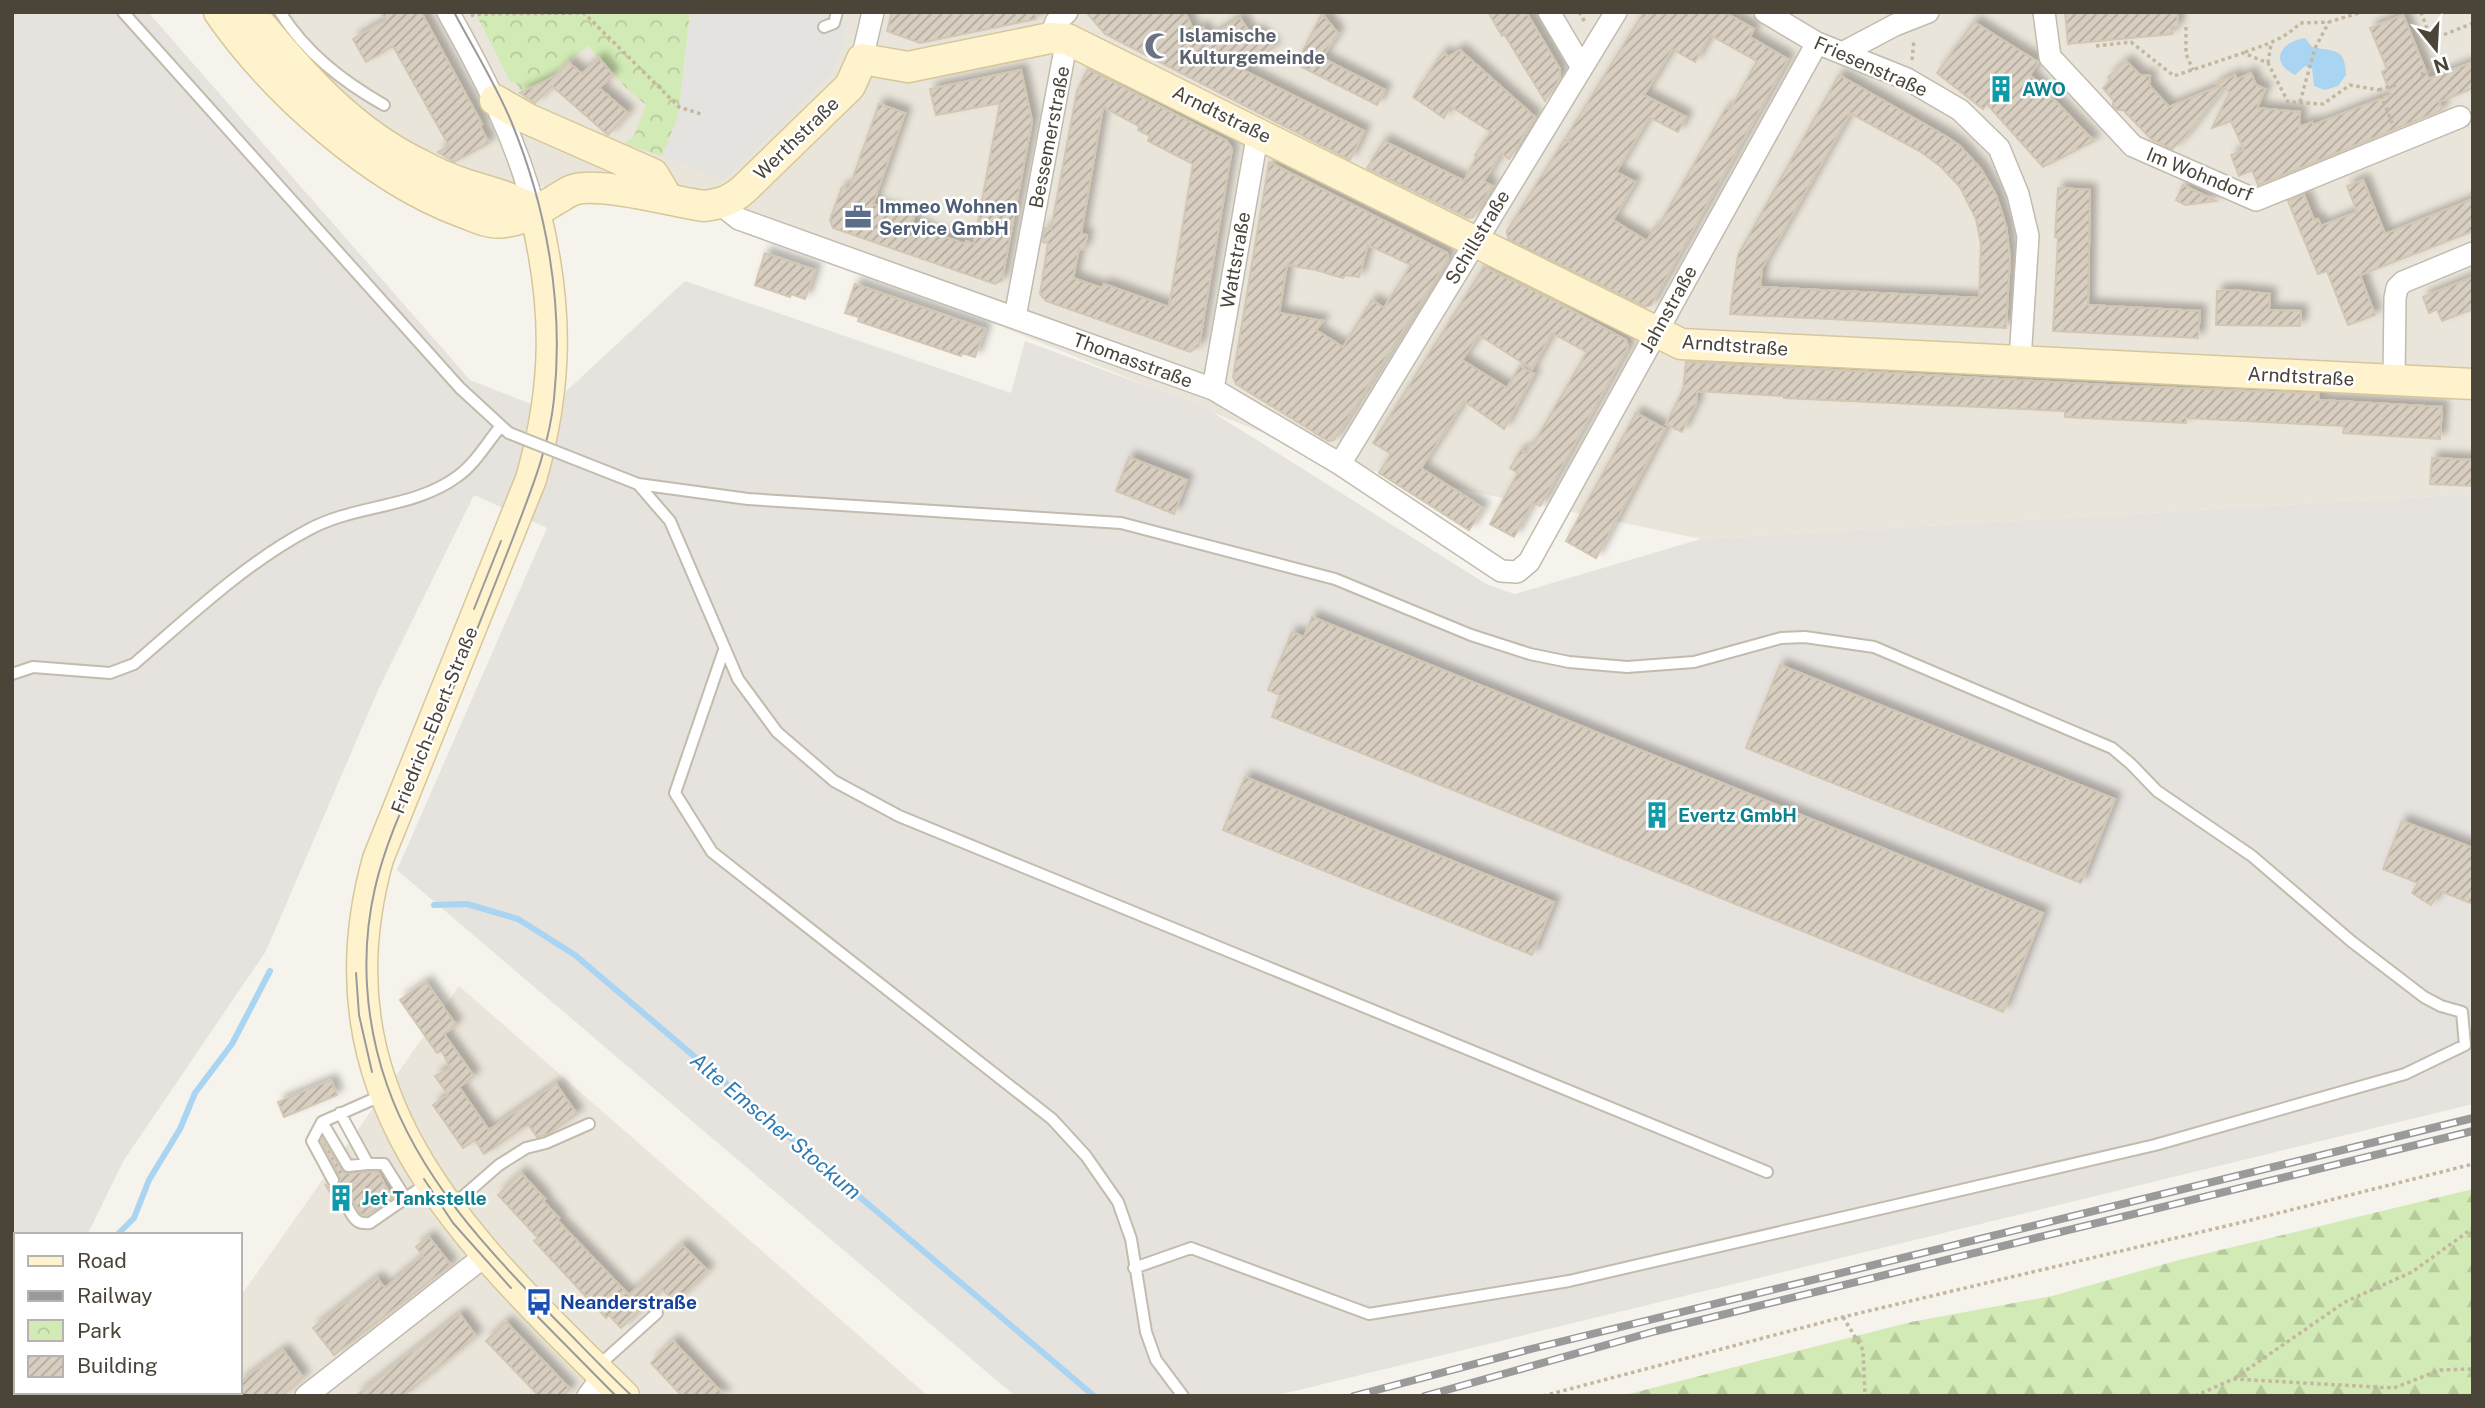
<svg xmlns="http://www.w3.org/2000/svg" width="2485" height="1408" viewBox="0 0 2485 1408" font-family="'Public Sans',sans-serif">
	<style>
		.residential { fill: #eae5da }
		.industrial { fill: #e6e2dd }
		.forest { fill: url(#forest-firs) }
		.park { fill: url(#park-crowns) }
		.parking { fill: #e5e3e0 }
		.water { fill: #a9d4f2 }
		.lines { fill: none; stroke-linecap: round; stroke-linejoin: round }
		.stream { stroke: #a9d4f2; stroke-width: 6 }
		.building { fill: url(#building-hatch); stroke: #d3c7b4; stroke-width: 2; fill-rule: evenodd; filter: url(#shadow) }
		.lane-casing { stroke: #c2bbae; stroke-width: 14 }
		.street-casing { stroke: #c2bbae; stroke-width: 24 }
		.secondary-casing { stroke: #d6c79b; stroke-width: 33 }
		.path { stroke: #c4b79f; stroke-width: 3.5; stroke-dasharray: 3.5 3.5; stroke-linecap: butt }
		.lane { stroke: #fff; stroke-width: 10 }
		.street { stroke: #fff; stroke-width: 21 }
		.secondary { stroke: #fff3cd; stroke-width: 30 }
		.tram { stroke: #9a9a9a; stroke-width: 2 }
		.rail-casing { stroke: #9a9a9a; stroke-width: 8 }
		.rail { stroke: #fff; stroke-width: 5; stroke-dasharray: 16; stroke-linecap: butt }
		.lane-bridge-casing { stroke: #c2bbae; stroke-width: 14; stroke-linecap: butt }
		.lane-bridge { stroke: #fff; stroke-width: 10 }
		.labels { text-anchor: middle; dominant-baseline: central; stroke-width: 5; stroke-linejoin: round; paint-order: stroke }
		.worship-label { font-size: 19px; font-weight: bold; fill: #5b616d; stroke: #fff; text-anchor: start }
		.street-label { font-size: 19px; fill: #4b4439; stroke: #fff }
		.culture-label { font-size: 19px; font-weight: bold; fill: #0d838f; stroke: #fff; text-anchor: start }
		.service-label { font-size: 19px; font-weight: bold; fill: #4e5e75; stroke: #fff; text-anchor: start }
		.transit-label { font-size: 19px; font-weight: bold; fill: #164399; stroke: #fff; text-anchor: start }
		.water-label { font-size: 21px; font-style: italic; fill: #2e7ab2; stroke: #fff }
	</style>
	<defs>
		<pattern id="forest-firs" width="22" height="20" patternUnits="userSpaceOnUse" patternTransform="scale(1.75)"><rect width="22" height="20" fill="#d2eab5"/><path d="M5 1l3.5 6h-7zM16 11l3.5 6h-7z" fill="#b6ca9c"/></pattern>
		<pattern id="park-crowns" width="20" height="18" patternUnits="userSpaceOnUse" patternTransform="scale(1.75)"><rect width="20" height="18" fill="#d2eab5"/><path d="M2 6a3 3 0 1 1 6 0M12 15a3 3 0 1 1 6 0" fill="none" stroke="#b6ca9c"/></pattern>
		<pattern id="building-hatch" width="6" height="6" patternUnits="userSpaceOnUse" patternTransform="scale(1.75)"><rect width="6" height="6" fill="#d8cfc1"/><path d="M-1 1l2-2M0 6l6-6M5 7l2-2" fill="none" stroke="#b1aa9e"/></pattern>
		<filter id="shadow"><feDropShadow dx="6" dy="-6" stdDeviation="3.5" flood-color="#0004"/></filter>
	</defs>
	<rect width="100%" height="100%" fill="#f6f3ec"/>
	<path class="residential" d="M268,12H2473V494L1701,539L1340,464L704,206L474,178L371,125L291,44Z
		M459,986L928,1396H170L172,1392H240V1297Z"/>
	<path class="industrial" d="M12,12H148L470,380L546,410L685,281L1011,393L1025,341L1204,407L1488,585L1515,594L1701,539L2473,494V1104L1274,1396H1015L397,870L547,528L474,495L379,688L266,951L124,1160L87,1235H16V1377L12,1384Z"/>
	<path class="forest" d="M2473,1189V1396H1621L1911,1322L2052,1296L2179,1260Z"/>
	<path class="park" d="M475,12H690L678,117L662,156L624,144L634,136L646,105L626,88L588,46L543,82L521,92L515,82L511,83Z"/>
	<path class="parking" d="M691,12H831L830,16L847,23L839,59L832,73L778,129L722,180L662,156L678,117Z"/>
	<path class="water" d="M2305,38L2312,47C2335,52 2345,47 2346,75L2338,86L2325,90L2314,86L2312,68L2305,66L2295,75C2269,62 2280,42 2305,38Z"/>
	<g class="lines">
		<path class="stream" d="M434,905L467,904L518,919L575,955L1094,1396
			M117,1235L134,1218L149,1180L180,1129L195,1093L232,1044L270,971
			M24,1396L26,1392"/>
	</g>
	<path class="building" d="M381,12H421L482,124L480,126L489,143L454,162L438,152L449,146L393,46L366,62L353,39L386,20Z
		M892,12H1035L1036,19L920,43L887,31Z
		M1086,12H1185L1194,32L1203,27L1209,38L1240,18L1252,36L1257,31L1274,47L1243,70L1364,131L1350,160L1105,34Z
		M1488,12H1526L1560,69V78L1545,101L1504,34L1502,36Z
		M1644,12H1724L1754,29L1750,37L1788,59L1651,305L1646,307L1508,239L1507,231L1565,139L1572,145L1567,136ZM1710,35L1757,61L1730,110L1726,108L1657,229L1654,228L1647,241L1613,220L1635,182L1616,172L1649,117L1678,132L1686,117L1644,95L1672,49L1695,62Z
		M2065,12H2177L2178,27H2172V34L2068,44Z
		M1322,14L1338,33L1322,58L1385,90L1377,105L1296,64Z
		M2403,15L2429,79L2473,62V88L2439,102L2442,110L2258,185L2252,170L2239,176L2231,155L2244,150L2231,121L2212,128L2230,92L2223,88L2185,137L2172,149L2151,139L2123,110H2117L2113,106V100L2103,88L2111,80L2108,77L2126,61L2140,75L2150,76L2149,85L2169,107L2220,86L2216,84L2235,75L2237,79L2251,73L2256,85L2265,89L2257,108L2300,112L2299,127L2312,122L2313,125L2391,95L2382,72L2387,69L2370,28Z
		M1974,22L2038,62L2030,75L2094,141L2043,167L1987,104L1983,109L1937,73Z
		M1460,50L1535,117L1509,159L1501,153L1484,181L1492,186L1473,217L1468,218L1367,168L1384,141L1464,181L1477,156L1475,155L1491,132L1450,106L1444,118L1413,97L1443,52L1448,57Z
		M599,58L613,75L599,88L628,113L608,135L552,86L535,103L520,93L556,76L568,62L582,74Z
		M1088,69L1227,141L1232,149L1199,346L1190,352L1046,301L1040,294L1048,243L1042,242L1045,228L1051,229L1077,91ZM1103,107L1139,126L1138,130L1150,136L1148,141L1193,164L1169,307L1104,284L1102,288L1073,278L1079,249L1084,250L1087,235L1081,234Z
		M1021,70L1032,121L1002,280L995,284L833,228L830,220L842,187L849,189L879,104L905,113L873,204L914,217L912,223L926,227L925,230L965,244L966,241L974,244L1000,103L936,115L930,89Z
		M1839,75L1947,137L1960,146L1981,169L1996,195L2006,226L2010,257L2006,328L1730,314L1738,255ZM1850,113L1921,152L1941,167L1960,187L1976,219L1981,244L1979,298L1760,287L1762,268Z
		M1269,162L1447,253L1448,259L1334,440L1328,441L1236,384L1233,377ZM1368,245L1411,265L1384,308L1372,300L1343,347L1316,330L1323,321L1279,313L1287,265L1316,270L1343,278L1345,275L1359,277Z
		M2363,180L2385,234L2473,199V231L2360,275L2375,315L2348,325L2327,271L2318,274L2288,201L2304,195L2314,220L2318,219L2321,226L2357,212L2347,186Z
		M2183,185L2216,201L2185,205L2176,200Z
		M2058,188L2090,190L2088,305L2200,311L2198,338L2053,331L2058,238L2055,237Z
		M765,253L815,270L805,299L791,294L790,297L755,285Z
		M1484,267L1545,296L1626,340L1628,347L1540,506L1533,502L1514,537L1490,524L1518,473L1510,468L1521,450L1526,453L1531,444L1533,445L1587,352L1552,333L1532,369L1479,335L1462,360L1507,388L1520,366L1534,374L1504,429L1464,401L1421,468L1483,508L1469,530L1379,473L1391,454L1373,443Z
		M2473,277V309L2442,321L2437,309L2429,313L2423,297Z
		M855,284L985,329L975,357L962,353L961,356L858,321L859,317L845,313Z
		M2233,290L2270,294L2269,310L2301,311L2300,326L2216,325L2217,291Z
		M1686,362L2107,385L2319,394V400L2442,407L2440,439L2343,433L2344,426L2186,418V423L2065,417V411L1784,398V396L1697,391L1696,404L1682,432L1666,424L1683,390Z
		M1636,413L1665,429L1596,558L1566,541Z
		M1129,457L1187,480L1174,514L1116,491Z
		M2432,458L2473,460V486L2430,484Z
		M1312,617L2043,913L2003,1012L1272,717L1280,695L1268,690L1292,632L1304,637Z
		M1780,665L2115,799L2081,883L1746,748Z
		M1245,777L1554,902L1532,955L1223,830Z
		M2402,821L2473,848V904L2440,891L2431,905L2412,893L2418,883L2383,869Z
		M426,982L456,1025L444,1034L474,1076L459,1087L489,1130L556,1084L577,1114L548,1134L537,1137L528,1124L484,1154L475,1140L463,1148L433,1105L448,1095L435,1076L450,1068L442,1051L437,1053L400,1000Z
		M331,1080L337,1095L284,1117L278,1102Z
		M322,1138L344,1173L378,1172L392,1198L367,1215L361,1214L354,1202L348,1198L341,1201L340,1210L325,1184L329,1187H336L340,1184V1177L321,1141Z
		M521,1173L545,1199L543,1201L559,1218L557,1220L629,1295L682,1245L708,1271L675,1302L662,1289L621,1328L609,1315L606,1318L534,1241L538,1238L498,1195Z
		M429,1237L451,1265L334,1355L313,1328L377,1278L385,1288L423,1256L416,1247Z
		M460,1314L476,1336L403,1396H356Z
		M506,1322L570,1389L563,1396H539L486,1341Z
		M673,1341L709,1379L725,1396H682L651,1363Z
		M283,1350L303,1377L282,1396H240V1382Z"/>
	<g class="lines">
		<defs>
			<path id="lane" d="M123,12L460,388L509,433
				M280,12C306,53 342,81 384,105
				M824,27L834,23L837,12
				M572,458L638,484L670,521L738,679L777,732L834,781L899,816L1767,1172
				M638,484L748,499L1121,523L1335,579L1471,635L1530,654L1569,662L1627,667L1694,662L1781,638L1805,637L1874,647L2112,748L2131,764L2157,791L2252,856L2351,941L2424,997L2441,1006L2462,1012L2465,1045L2405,1074L2155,1145L1569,1281L1369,1314L1191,1248L1134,1268
				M724,650L675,793L712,852L1052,1119L1086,1156L1118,1202L1131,1239L1146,1332L1156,1360L1183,1396
				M12,674L33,667L110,673L134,664C189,617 244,564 308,530C355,504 414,509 458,476C475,464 487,443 500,427
				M340,1113L368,1164H384L406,1199
				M322,1122L348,1166L368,1164
				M333,1180L312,1141L322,1122L385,1094
				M347,1206C353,1217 356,1225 370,1223L429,1182
				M452,1206L499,1165L526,1148L546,1143L589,1124
				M597,1367L657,1313"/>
			<path id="street" d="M448,12C484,76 517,141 535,212
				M1549,12L1581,66
				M1765,12L1817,43L1907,79L1960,110L1999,148L2018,194L2028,236L2020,360
				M2044,12L2050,57L2133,146L2256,200L2460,117
				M1050,38L1056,22L1067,12
				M1844,52L1895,25L1928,12
				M862,59L873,12
				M720,204L739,219L1213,389L1340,464L1501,571L1517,572L1529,562L1817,43
				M1015,317L1067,39
				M2394,381L2395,298L2397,288L2403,282L2473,253
				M1213,389L1258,132
				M1340,464L1616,12
				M306,1396L486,1255
				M588,1396L603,1376"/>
			<path id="secondary" d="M219,12C273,90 372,179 462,212C471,215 482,221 492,222C516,225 535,212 555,200C561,197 567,192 573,190C600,181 673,202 704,206C720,204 730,201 743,190L850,86L862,59L908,67L1050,38L1067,39L1681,344L2473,384
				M250,12C299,72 350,131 421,165C432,171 444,177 456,181C483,191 511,195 535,212
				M495,100L528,119L653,174L668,199
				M535,212C558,307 558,385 531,479L378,859C311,1099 467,1242 624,1396"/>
		</defs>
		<use href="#lane" class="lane-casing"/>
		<use href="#street" class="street-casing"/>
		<use href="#secondary" class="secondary-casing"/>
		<path class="path" d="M583,12L679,107L701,114
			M1579,12L1585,22
			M2421,12L2441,67L2421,74
			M471,16L475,14L583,13
			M2186,27V54L2193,70
			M2431,40L2473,23
			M2096,46L2131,42L2174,76L2243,53L2268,63L2288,102L2323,104L2350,85L2379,90L2392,123
			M2245,52C2265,45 2285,39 2300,23L2329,22L2362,12
			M1912,60L1914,40
			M2268,63L2271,44
			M2379,90L2398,84
			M2300,102L2315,48L2329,22
			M1843,1317L1863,1350L1865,1396
			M2235,1378L2345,1302L2412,1272L2473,1228
			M1543,1396L1843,1317L2243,1222L2473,1164
			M2195,1396L2233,1379L2394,1388L2440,1370L2473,1369"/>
		<use href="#lane" class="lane"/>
		<use href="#street" class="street"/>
		<use href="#secondary" class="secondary"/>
		<path class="tram" d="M454,12C473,48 495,83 511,121C547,208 564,305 554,399C549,448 530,493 513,538C487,605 460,672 433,738C412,787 387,836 375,888C360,953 365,1022 387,1085C419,1177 488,1251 556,1320C581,1345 605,1371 632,1396
			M474,609L501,541
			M356,973L359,1015L372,1072
			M424,1179L453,1223L511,1288
			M530,1309L616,1396"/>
		<defs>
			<path id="rail" d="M1354,1396L1531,1349L2473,1118
				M1425,1396L1656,1331L2473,1131"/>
		</defs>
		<use href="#rail" class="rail-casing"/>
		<use href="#rail" class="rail"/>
		<defs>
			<path id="lane-bridge" d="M509,433L572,458"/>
		</defs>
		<use href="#lane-bridge" class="lane-bridge-casing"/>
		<use href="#lane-bridge" class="lane-bridge"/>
	</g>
	<defs>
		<symbol id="mosque-bare" viewBox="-9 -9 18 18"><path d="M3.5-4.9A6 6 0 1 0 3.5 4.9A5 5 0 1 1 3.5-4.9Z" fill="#6b7280" stroke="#fff" stroke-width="2.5" paint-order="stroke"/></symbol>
		<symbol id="building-bare" viewBox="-9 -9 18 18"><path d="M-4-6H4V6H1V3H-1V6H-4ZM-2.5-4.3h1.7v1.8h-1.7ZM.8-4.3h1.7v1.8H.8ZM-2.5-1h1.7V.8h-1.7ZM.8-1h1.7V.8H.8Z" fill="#0f9aa8" stroke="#fff" stroke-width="2.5" paint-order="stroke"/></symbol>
		<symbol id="office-bare" viewBox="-9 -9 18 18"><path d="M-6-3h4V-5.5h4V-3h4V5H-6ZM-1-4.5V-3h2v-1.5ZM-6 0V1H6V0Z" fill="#5c6f8a" stroke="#fff" stroke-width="2.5" paint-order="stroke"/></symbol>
		<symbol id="bus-bare" viewBox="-9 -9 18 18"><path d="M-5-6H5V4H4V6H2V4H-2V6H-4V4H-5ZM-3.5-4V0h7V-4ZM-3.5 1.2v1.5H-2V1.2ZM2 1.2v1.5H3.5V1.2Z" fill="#1a4fb4" stroke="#fff" stroke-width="2.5" paint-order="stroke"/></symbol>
	</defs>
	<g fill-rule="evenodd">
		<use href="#mosque-bare" x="1139" y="27" width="38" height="38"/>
		<use href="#building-bare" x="1982" y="70" width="38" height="38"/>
		<use href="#office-bare" x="839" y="198" width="38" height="38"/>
		<use href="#building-bare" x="1638" y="796" width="38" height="38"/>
		<use href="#building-bare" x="322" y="1179" width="38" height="38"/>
		<use href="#bus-bare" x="520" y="1283" width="38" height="38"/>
	</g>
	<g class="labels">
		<g class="worship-label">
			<text x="1179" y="35">Islamische<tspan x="1179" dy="22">Kulturgemeinde</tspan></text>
		</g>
		<g class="street-label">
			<text transform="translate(1871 66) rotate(24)">Friesenstraße</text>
			<text transform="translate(1222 114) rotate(26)">Arndtstraße</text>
			<text transform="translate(1049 137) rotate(-79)">Bessemerstraße</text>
			<text transform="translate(796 138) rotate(-44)">Werthstraße</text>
			<text transform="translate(2200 174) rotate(22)">Im Wohndorf</text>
			<text transform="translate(1477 237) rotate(-59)">Schillstraße</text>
			<text transform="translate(1235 260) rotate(-80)">Wattstraße</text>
			<text transform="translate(1668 309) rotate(-61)">Jahnstraße</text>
			<text transform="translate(1735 345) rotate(4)">Arndtstraße</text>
			<text transform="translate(1133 360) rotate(20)">Thomasstraße</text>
			<text transform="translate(2301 376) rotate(3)">Arndtstraße</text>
			<text transform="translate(434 720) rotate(-68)">Friedrich-Ebert-Straße</text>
		</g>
		<g class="culture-label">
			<text x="2022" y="89">AWO</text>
			<text x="1678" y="815">Evertz GmbH</text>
			<text x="362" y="1198">Jet Tankstelle</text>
		</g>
		<g class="service-label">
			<text x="879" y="206">Immeo Wohnen<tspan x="879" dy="22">Service GmbH</tspan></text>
		</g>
		<g class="transit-label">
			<text x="560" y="1302">Neanderstraße</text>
		</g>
		<g class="water-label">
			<text transform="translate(776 1126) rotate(40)">Alte Emscher Stockum</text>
		</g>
	</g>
	<rect width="2485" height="1408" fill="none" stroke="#4b4439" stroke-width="28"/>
	<rect x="14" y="1233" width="228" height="161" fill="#ffffff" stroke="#b7b4b0" stroke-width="2"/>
	<rect x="28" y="1256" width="35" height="10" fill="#fff3cd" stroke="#b7b4b0" stroke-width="2"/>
	<text x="77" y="1268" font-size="21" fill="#4b4439">Road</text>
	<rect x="28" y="1291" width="35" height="10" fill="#9a9a9a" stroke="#b7b4b0" stroke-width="2"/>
	<text x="77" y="1303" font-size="21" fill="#4b4439">Railway</text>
	<rect x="28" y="1320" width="35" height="21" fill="url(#park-crowns)" stroke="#b7b4b0" stroke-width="2"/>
	<text x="77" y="1338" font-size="21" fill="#4b4439">Park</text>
	<rect x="28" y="1356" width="35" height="21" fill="url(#building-hatch)" stroke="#b7b4b0" stroke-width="2"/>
	<text x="77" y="1373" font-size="21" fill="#4b4439">Building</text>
	<g transform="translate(2436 49) rotate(162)" stroke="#ffffff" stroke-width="5" paint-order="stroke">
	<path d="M0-5L12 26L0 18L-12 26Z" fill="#4b4439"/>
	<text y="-10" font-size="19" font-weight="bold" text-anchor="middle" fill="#4b4439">N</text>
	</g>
</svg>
